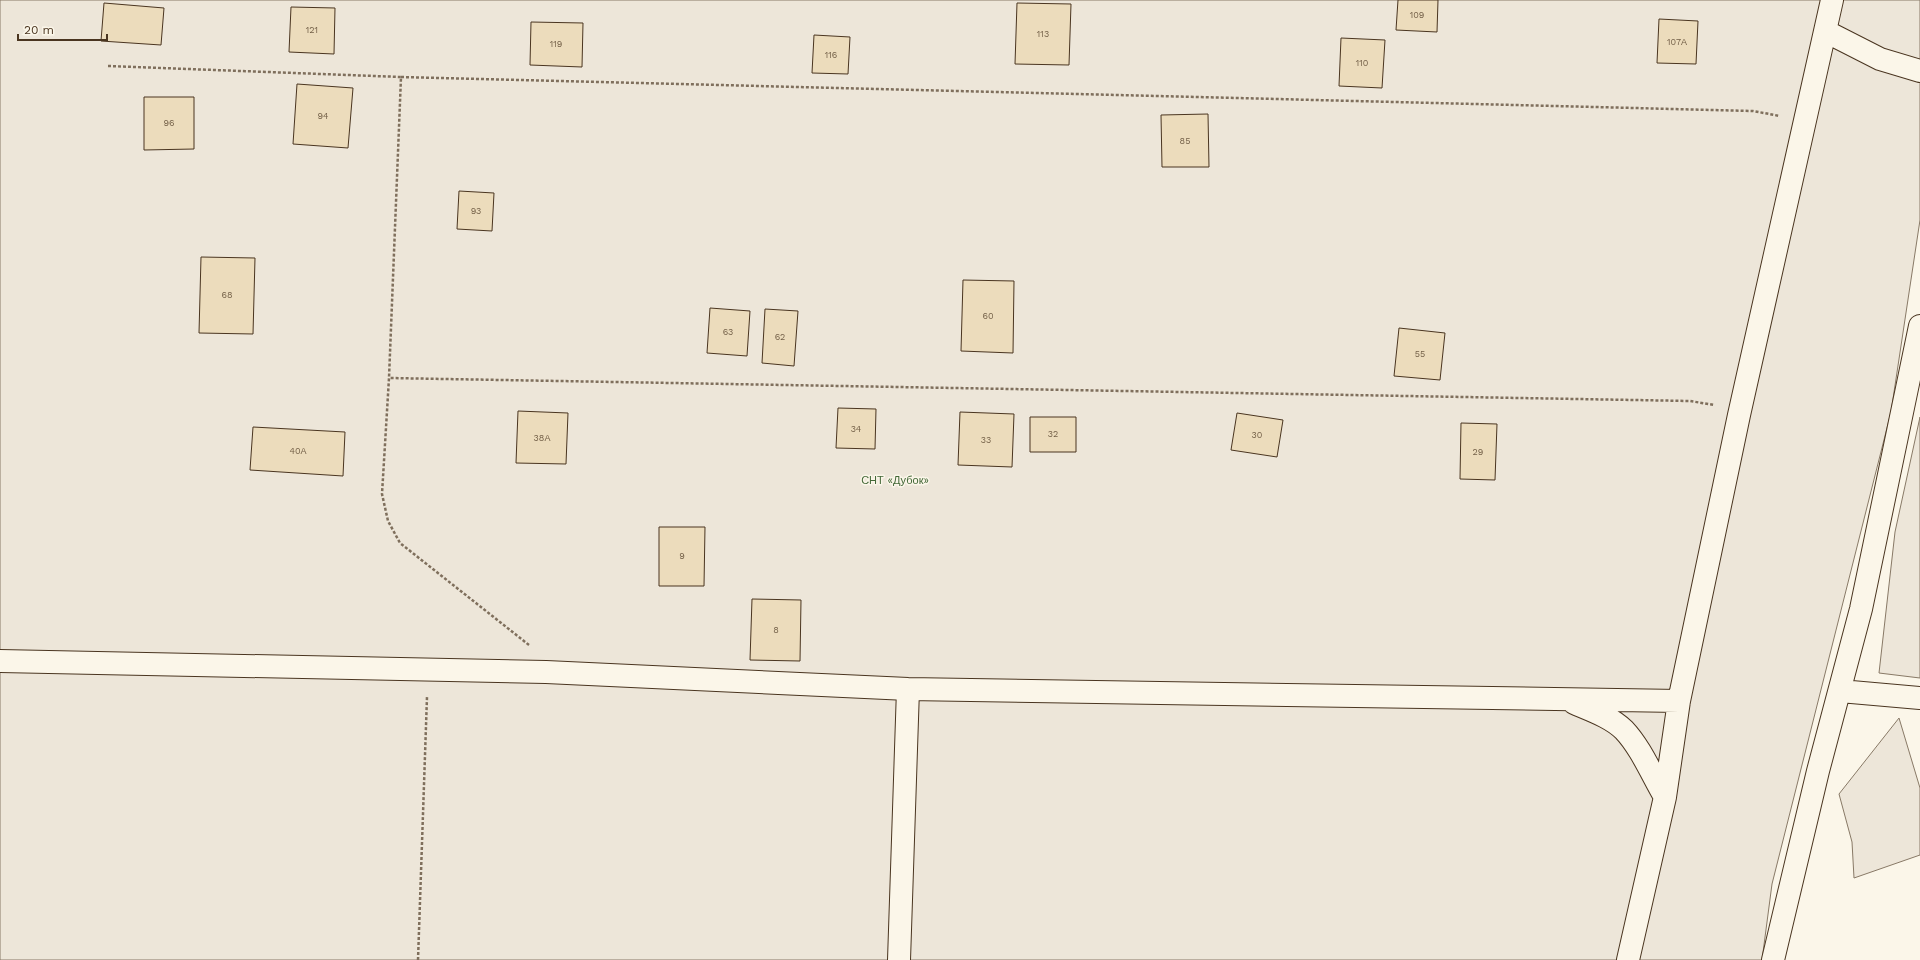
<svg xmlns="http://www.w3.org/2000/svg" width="1920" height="960" viewBox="0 0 1920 960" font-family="'Work Sans',sans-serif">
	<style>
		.green { fill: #ede6d9; stroke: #887966 }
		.building { fill: #ecdcbc; stroke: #4a3520 }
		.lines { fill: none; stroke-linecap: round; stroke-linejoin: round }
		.minor-casing { stroke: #4a3520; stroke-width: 24 }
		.path { stroke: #7f6f5c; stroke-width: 2.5; stroke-dasharray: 3 2; stroke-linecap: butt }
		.minor { stroke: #fbf6e9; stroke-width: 22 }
		.labels { text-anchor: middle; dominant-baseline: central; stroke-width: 3; stroke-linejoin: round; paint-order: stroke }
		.number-label { font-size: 9px; fill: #725f47 }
		.park-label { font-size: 11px; fill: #436837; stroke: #fbf6e9 }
	</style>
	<rect width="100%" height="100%" fill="#fbf6e9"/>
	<path class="green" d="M0,0H1920V220L1891,412L1772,884L1762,960H0Z
		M1920,417V678L1879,673L1895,532Z
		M1899,718L1920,788V855L1854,878L1852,842L1839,794Z"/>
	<path class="building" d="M1398,0H1438L1437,32L1396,30Z
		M104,3L164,8L161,45L101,41Z
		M1017,3L1071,4L1069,65L1015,64Z
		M291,7L335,8L334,54L289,52Z
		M1659,19L1698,21L1696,64L1657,63Z
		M531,22L583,23L582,67L530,65Z
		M814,35L850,37L848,74L812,73Z
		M1341,38L1385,40L1382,88L1339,86Z
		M297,84L353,88L348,148L293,144Z
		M144,97H194V149L144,150Z
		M1208,114L1209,167H1162L1161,115Z
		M459,191L494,193L492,231L457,229Z
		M201,257L255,258L253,334L199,333Z
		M963,280L1014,281L1013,353L961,351Z
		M710,308L750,311L747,356L707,353Z
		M765,309L798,311L794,366L762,363Z
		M1399,328L1445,333L1440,380L1394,376Z
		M838,408L876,409L875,449L836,448Z
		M518,411L568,413L566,464L516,463Z
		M960,412L1014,414L1012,467L958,465Z
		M1237,413L1283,420L1277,457L1231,450Z
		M1030,417H1076V452H1030Z
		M1461,423L1497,424L1495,480L1460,479Z
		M253,427L345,432L343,476L250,470Z
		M659,527H705L704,586H659Z
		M752,599L801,600L800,661L750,660Z"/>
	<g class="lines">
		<defs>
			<path id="minor" d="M1825,31L1880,59L1920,71
				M0,661L546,672L908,689L1679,701
				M1840,691L1920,698
				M1574,703C1590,710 1611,717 1624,730C1641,748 1652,775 1665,797
				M899,960L908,689
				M1628,960L1665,797L1679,701L1739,415L1832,0
				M1773,960L1818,771L1861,609L1920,326"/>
		</defs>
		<use href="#minor" class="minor-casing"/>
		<path class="path" d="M108,66L401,77L389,378
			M401,77L1753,111L1780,116
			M529,645L400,543L388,521L382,494L389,378L1690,401L1714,405
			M418,960L427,697"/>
		<use href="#minor" class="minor"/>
	</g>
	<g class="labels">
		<g class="number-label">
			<text x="1417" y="15">109</text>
			<text x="312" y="30">121</text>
			<text x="1043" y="34">113</text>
			<text x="1677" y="42">107А</text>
			<text x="556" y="44">119</text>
			<text x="831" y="55">116</text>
			<text x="1362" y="63">110</text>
			<text x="323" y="116">94</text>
			<text x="169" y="123">96</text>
			<text x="1185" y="141">85</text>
			<text x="476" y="211">93</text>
			<text x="227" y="295">68</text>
			<text x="988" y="316">60</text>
			<text x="728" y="332">63</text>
			<text x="780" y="337">62</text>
			<text x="1420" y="354">55</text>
			<text x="856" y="429">34</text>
			<text x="1053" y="434">32</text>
			<text x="1257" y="435">30</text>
			<text x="542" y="438">38А</text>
			<text x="986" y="440">33</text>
			<text x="298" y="451">40А</text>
			<text x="1478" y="452">29</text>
			<text x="682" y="556">9</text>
			<text x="776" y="630">8</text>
		</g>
		<g class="park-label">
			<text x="895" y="480">СНТ «Дубок»</text>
		</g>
	</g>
	<path d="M18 34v6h89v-6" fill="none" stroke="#4a3520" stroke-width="2"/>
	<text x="24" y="34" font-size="12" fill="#4a3520" stroke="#fbf6e9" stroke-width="3" paint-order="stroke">20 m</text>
</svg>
